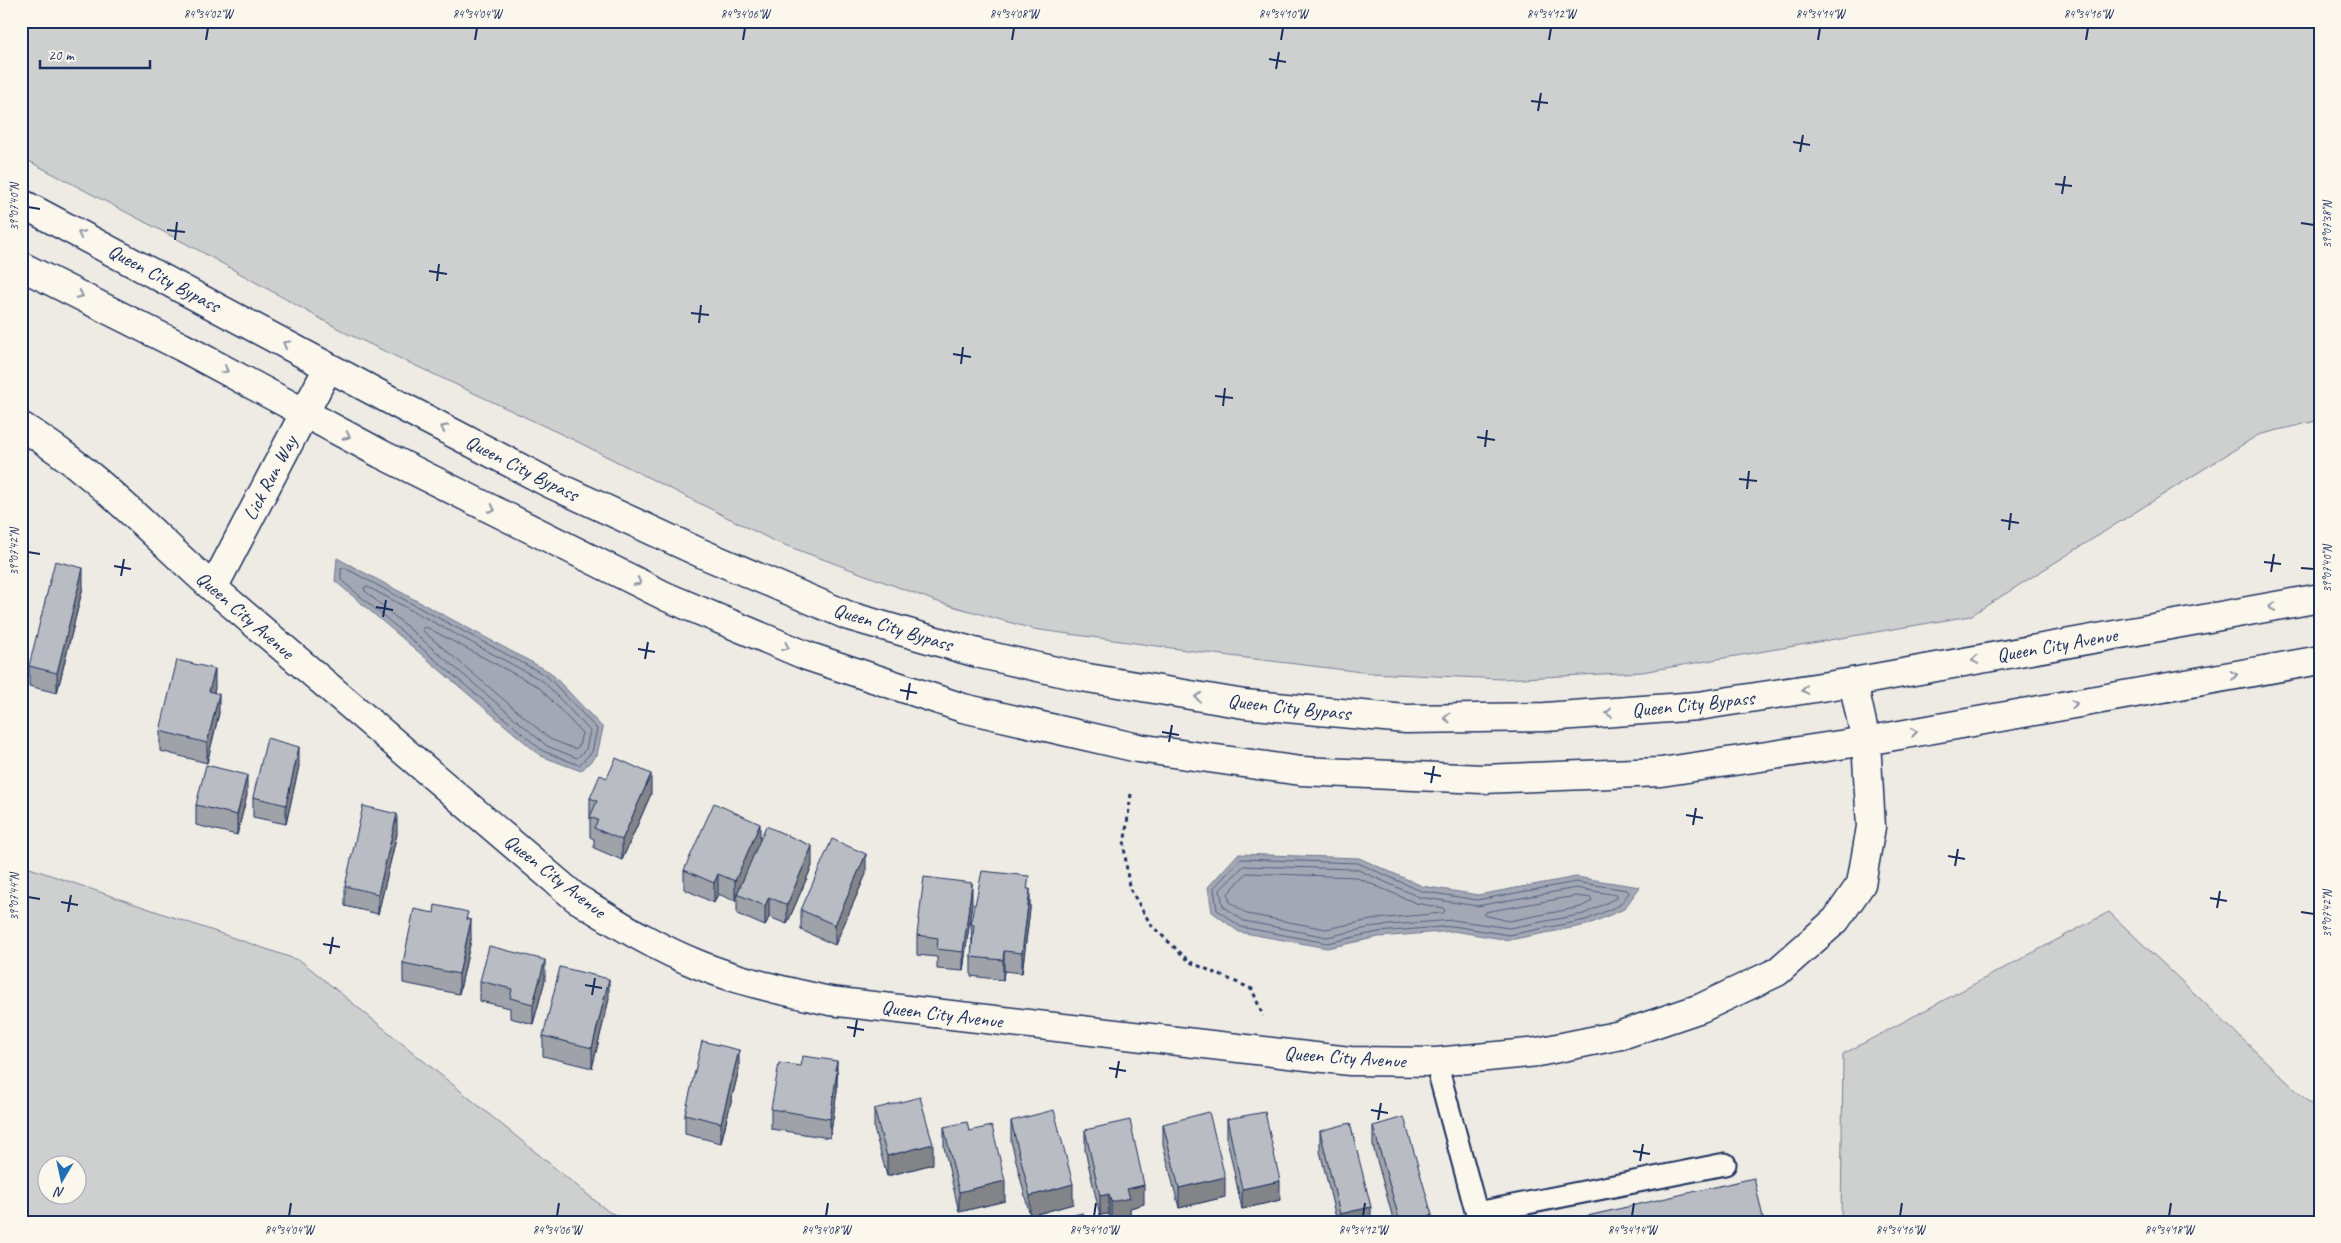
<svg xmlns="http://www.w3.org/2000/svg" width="2341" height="1243" viewBox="0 0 2341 1243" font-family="Caveat,sans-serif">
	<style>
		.green { fill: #cecfcf; stroke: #747f96; fill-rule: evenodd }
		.water { fill: #a3a8b4; stroke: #6d7892 }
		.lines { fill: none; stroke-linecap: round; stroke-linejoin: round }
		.shore { stroke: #515f80; stroke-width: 1 }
		.lane-casing { stroke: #1b2f5e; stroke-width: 25 }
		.street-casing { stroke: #1b2f5e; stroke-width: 31 }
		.secondary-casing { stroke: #1b2f5e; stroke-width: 31 }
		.path { stroke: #1b2f5e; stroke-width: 3; stroke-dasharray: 4 4; stroke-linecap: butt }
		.lane { stroke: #fbf7ec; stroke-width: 21 }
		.street { stroke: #fbf7ec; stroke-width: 28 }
		.secondary { stroke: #fbf7ec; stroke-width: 28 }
		.wall { fill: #9fa2a8; stroke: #1b2f5e }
		.shaded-wall { fill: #828488; stroke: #1b2f5e }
		.building { fill: #b9bcc3; stroke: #1b2f5e }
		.oneway { stroke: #8b93a5 }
		.ticks { fill: none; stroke: #1b2f5e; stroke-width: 2 }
		.labels { text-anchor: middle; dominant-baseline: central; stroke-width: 4; stroke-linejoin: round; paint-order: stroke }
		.street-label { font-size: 20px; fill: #1b2f5e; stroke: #fbf7ec }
		.neatline { fill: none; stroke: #1b2f5e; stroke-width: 2 }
		.ticks-label { font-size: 12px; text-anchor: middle; fill: #1b2f5e }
	</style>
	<rect width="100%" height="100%" fill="#eeebe4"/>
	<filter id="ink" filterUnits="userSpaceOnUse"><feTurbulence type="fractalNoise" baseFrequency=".02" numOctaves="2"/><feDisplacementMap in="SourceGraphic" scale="10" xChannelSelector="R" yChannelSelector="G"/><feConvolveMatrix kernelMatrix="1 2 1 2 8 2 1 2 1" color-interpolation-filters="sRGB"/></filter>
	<g filter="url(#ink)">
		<path class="green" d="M21,21H2320V420L2258,435L1970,616L1642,672L1502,679L1370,673L1230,656L1033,629L938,602L774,541L578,442L346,333L200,251L21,157Z
			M21,865L301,961L609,1212L634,1222H21ZM48,1166H78V1196H48Z
			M2109,912L2320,1113V1222H1841L1843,1054Z"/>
		<path class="water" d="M337,558L550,672L603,728L597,755L581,771L541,756L335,581Z
			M1238,854L1359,858L1422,886L1478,895L1576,877L1640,887L1624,909L1587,925L1509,940L1453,931L1379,937L1327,948L1239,932L1212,912L1208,887Z"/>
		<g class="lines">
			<path class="shore" d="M345,568L547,676L597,729L592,752L579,765L543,751L341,580V569Z
				M368,587L543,681L590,731L586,749L577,758L547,746L365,591L364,588Z
				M426,627L539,687L582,733L579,746L575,749L550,739L423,631V628Z
				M1241,859L1358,863L1421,891L1477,900L1576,882L1627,890L1629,893L1620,905L1586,920L1509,935L1453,926L1378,932L1327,943L1241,927L1217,910L1214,888Z
				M1244,866L1356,869L1419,897L1477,906L1576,888L1616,895L1618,897L1584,914L1509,928L1453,920L1377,926L1327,937L1244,921L1223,906L1220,890Z
				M1247,873L1355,877L1416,903L1443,908L1445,911L1443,913L1376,919L1326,929L1247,914L1230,902L1228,894Z
				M1576,896L1591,898L1592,901L1581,907L1509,921L1484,915L1486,912Z"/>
			<defs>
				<path id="lane" d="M1436,1062L1479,1222
					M1477,1213L1725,1164"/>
				<path id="street" d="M21,426C94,470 150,532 213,588L576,898C615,922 654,947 697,964C740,982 785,991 830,1001L1350,1061L1436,1062L1538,1052L1621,1035L1701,1008L1777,972L1836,920L1861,884L1871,827L1866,741L1853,682
					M213,588L328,368"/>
				<path id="secondary" d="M21,203L405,408L549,483L703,554L849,616L981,654L1082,677L1244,704L1406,719L1545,717L1698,706L1853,682L2320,598
					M21,266L182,347L381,454L667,597L807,656L963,708L1138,748L1301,771L1483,779L1661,772L1866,741L2320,660"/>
			</defs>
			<use href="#lane" class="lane-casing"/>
			<use href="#street" class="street-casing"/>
			<use href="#secondary" class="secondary-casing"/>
			<path class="path" d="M1131,794L1124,846L1129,887L1151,925L1190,962L1252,989L1263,1016"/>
			<use href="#lane" class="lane"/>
			<use href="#street" class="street"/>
			<use href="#secondary" class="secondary"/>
		</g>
		<path class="wall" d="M83,587L57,693L29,686V666Z
			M215,688L214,692L219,713L207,763L160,751V731Z
			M299,766L286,824L253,817V797Z
			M651,794L622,860L594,848V839L590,837V798Z
			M247,795L237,835L196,825V805Z
			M397,834L378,914L345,906V886Z
			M760,839L812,866L787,924L769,917L765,926L737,914V896L735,901L718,894L714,903L684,889V870Z
			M866,874L835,945L801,930V910Z
			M1029,889L1030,909L1022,973L1004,971L1003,980L971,976V957L972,944L971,924L975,905Z
			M972,903L963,971L937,969V957L917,955V935Z
			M434,913L468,919L471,940L459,994L403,983V963Z
			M545,980L533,1024L510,1018V1008L480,1001V981Z
			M609,999L592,1068L543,1056V1036Z
			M801,1066L837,1071V1091L830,1138L771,1129V1109Z
			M739,1069L721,1143L685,1134V1114Z
			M874,1109L933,1164L887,1176L874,1129Z
			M1227,1119L1280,1200L1242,1209L1227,1139Z
			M1011,1121L1073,1204L1030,1216L1011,1141Z
			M1163,1124L1225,1197L1179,1208L1163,1144Z
			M1373,1126L1432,1222H1394L1373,1146Z
			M944,1127L969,1131L1005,1201L959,1212L944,1147Z
			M1085,1130L1144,1204L1130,1208V1218L1111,1222L1109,1214L1100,1215L1085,1150Z
			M1320,1131L1371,1222H1337L1320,1151Z"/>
		<path class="shaded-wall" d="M83,568V587L57,693V673Z
			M215,669V688L209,711V691Z
			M219,694V713L207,763V743Z
			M299,747V766L286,824V805Z
			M651,774V794L622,860V840Z
			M247,775V795L237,835V815Z
			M397,814V834L378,914V894Z
			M760,824V844L737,894L735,901V881Z
			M812,846V866L787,924V905Z
			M866,854V874L835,945V925Z
			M718,874V894L714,903V883Z
			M972,883V903L963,971V952Z
			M1030,889V909L1022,973V953Z
			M769,897V917L765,926V906Z
			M471,920V940L459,994V974Z
			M1004,951V971L1003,980V960Z
			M545,960V980L533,1024V1004Z
			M609,979V999L592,1068V1048Z
			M739,1050V1069L721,1143V1123Z
			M837,1061V1077V1071V1091L830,1138V1119Z
			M933,1144V1164L887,1176V1156Z
			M1225,1177V1197L1179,1208V1188Z
			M1005,1181V1201L959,1212V1192Z
			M1280,1181V1200L1242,1209V1189Z
			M1073,1184V1204L1030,1216V1196Z
			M1144,1185V1204L1130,1208V1218L1111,1222V1202L1127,1189Z
			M1109,1194V1214L1100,1215V1196Z
			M1371,1207V1222H1340V1214Z
			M1432,1215V1222H1408Z"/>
		<path class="building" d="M55,561L83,568L57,673L29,666Z
			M177,660L215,669L209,691L219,694L207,743L160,731Z
			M267,738L299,747L286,805L253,797Z
			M616,758L651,774L622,840L594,828L598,820L590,817L597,801L590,798L600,775L607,778Z
			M206,765L247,775L237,815L196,805Z
			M714,803L760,824L735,881L718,874L714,883L684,870Z
			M363,806L397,814L378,894L345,886Z
			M766,826L812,846L787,905L769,897L765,906L737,894Z
			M832,839L866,854L835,925L801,910Z
			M982,871L1029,876L1027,889H1030L1022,953L1004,951L1003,960L971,957L974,925L971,924L974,904L975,905Z
			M924,877L972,883L963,952L937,949L938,938L917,935Z
			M435,905L468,912L466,919L471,920L459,974L403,963L414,909L434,913Z
			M489,946L545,960L533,1004L510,998L512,989L480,981Z
			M560,967L609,979L592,1048L543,1036Z
			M702,1041L739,1050L721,1123L685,1114Z
			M803,1056L837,1061L835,1070L837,1071L830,1119L771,1109L779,1063L801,1066Z
			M920,1097L933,1144L887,1156L874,1109Z
			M1054,1110L1073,1184L1030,1196L1011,1121Z
			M1209,1112L1225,1177L1179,1188L1163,1124Z
			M1265,1112L1280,1181L1242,1189L1227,1119Z
			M1404,1117L1432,1215L1408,1222H1400L1373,1126Z
			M1130,1120L1144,1185L1127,1189L1130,1198L1111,1202L1109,1194L1100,1196L1085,1130Z
			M967,1122L969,1131L992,1126L1005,1181L959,1192L944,1127Z
			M1350,1123L1371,1207L1340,1214L1320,1131Z
			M1754,1178L1764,1222H1561Z
			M1083,1213L1085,1222H1050V1219Z"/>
		<defs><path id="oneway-chevron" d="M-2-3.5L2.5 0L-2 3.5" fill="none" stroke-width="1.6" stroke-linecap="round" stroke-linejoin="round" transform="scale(1.25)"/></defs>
		<g class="oneway">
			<use href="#oneway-chevron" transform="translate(81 234) rotate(-152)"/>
			<use href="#oneway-chevron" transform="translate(80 295) rotate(27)"/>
			<use href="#oneway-chevron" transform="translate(286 344) rotate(-151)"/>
			<use href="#oneway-chevron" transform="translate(225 370) rotate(29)"/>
			<use href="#oneway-chevron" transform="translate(444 428) rotate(-153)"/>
			<use href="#oneway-chevron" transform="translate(347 436) rotate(27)"/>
			<use href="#oneway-chevron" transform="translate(492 509) rotate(27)"/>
			<use href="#oneway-chevron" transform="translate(638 582) rotate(27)"/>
			<use href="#oneway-chevron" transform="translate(2272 607) rotate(170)"/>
			<use href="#oneway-chevron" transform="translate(786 647) rotate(23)"/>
			<use href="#oneway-chevron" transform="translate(1975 660) rotate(170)"/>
			<use href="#oneway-chevron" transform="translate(2234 675) rotate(-10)"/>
			<use href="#oneway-chevron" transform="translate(1805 690) rotate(171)"/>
			<use href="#oneway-chevron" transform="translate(1198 697) rotate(-171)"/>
			<use href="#oneway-chevron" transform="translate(2074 704) rotate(-10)"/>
			<use href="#oneway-chevron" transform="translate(1609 713) rotate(176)"/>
			<use href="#oneway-chevron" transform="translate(1447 718) rotate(179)"/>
			<use href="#oneway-chevron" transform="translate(1914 732) rotate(-10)"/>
		</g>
	</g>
	<path class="ticks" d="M206,40L208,28M475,40L477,28M743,40L745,28M1012,40L1014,28M1281,40L1283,28M1549,40L1551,28M1818,40L1820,28M2086,40L2088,28M1269,59L1286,62M1276,69L1279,52M1531,101L1548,103M1538,111L1541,93M1793,142L1810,145M1800,152L1803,135M2055,184L2072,186M2062,194L2065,176M28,207L40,209M2301,223L2314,225M167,230L185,232M175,240L177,222M429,271L447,274M437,281L439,264M691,313L709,315M699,323L701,305M953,354L971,357M961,364L963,347M1215,396L1233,398M1223,406L1225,388M1477,437L1495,440M1485,447L1487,430M1739,479L1757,481M1747,489L1749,471M2001,520L2019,523M2009,530L2011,513M28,552L40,554M2264,562L2281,564M114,566L131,569M2301,568L2314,569M2271,572L2274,554M121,576L124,559M376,607L393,610M383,617L386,600M638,649L655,652M645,659L648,642M900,690L917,693M907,700L910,683M1162,732L1179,735M1169,742L1172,725M1424,773L1441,776M1431,783L1434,766M1686,815L1703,818M1693,825L1696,808M1948,856L1965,859M1955,866L1958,849M28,897L40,899M2210,898L2227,901M61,902L78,905M2217,908L2220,891M68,912L71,895M2301,912L2314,914M323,944L340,947M330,954L333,937M585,985L602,988M592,995L595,978M847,1027L864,1030M854,1037L857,1020M1109,1068L1126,1071M1116,1078L1119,1061M1371,1110L1388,1113M1378,1120L1381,1103M1633,1151L1650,1154M1640,1161L1643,1144M289,1216L291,1203M557,1216L559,1203M826,1216L828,1203M1094,1216L1096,1203M1363,1216L1365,1203M1632,1216L1634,1203M1900,1216L1902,1203M2169,1216L2171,1203"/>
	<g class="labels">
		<g class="street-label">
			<text transform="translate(164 278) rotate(28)">Queen City Bypass</text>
			<text transform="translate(522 468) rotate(27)">Queen City Bypass</text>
			<text transform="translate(270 478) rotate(-62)">Lick Run Way</text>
			<text transform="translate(245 615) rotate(41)">Queen City Avenue</text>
			<text transform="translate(893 627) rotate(17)">Queen City Bypass</text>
			<text transform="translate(2057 645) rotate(-10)">Queen City Avenue</text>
			<text transform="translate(1693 704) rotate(-6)">Queen City Bypass</text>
			<text transform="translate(1289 707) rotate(6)">Queen City Bypass</text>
			<text transform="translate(555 876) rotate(38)">Queen City Avenue</text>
			<text transform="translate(942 1014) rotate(7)">Queen City Avenue</text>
			<text transform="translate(1345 1057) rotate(4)">Queen City Avenue</text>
		</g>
	</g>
	<rect width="2341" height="1243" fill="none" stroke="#fbf7ec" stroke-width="55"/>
	<g transform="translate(62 1180) rotate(189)"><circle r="24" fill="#fbf7ec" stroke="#a1a7b3"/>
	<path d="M0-4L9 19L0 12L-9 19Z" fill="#1f6fb2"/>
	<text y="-8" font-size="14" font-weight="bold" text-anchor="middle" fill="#1b2f5e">N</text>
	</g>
	<path d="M40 60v8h110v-8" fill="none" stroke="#1b2f5e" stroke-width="2.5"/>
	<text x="48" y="60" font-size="15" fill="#1b2f5e" stroke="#fbf7ec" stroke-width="4" paint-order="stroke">20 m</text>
	<rect x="28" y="28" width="2286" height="1188" class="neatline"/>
	<g class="ticks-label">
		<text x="208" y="18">84°34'02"W</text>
		<text x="477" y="18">84°34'04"W</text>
		<text x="745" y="18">84°34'06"W</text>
		<text x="1014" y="18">84°34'08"W</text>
		<text x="1283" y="18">84°34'10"W</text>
		<text x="1551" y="18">84°34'12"W</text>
		<text x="1820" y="18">84°34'14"W</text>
		<text x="2088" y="18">84°34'16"W</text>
		<text transform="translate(14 207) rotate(-90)" y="4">39°07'40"N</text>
		<text transform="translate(2327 225) rotate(-90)" y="4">39°07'38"N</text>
		<text transform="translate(14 552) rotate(-90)" y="4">39°07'42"N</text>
		<text transform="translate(2327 569) rotate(-90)" y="4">39°07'40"N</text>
		<text transform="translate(14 897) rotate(-90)" y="4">39°07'44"N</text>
		<text transform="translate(2327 914) rotate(-90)" y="4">39°07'42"N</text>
		<text x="289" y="1234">84°34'04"W</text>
		<text x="557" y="1234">84°34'06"W</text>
		<text x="826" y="1234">84°34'08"W</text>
		<text x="1094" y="1234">84°34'10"W</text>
		<text x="1363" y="1234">84°34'12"W</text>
		<text x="1632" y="1234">84°34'14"W</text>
		<text x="1900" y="1234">84°34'16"W</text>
		<text x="2169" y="1234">84°34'18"W</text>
	</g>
</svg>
